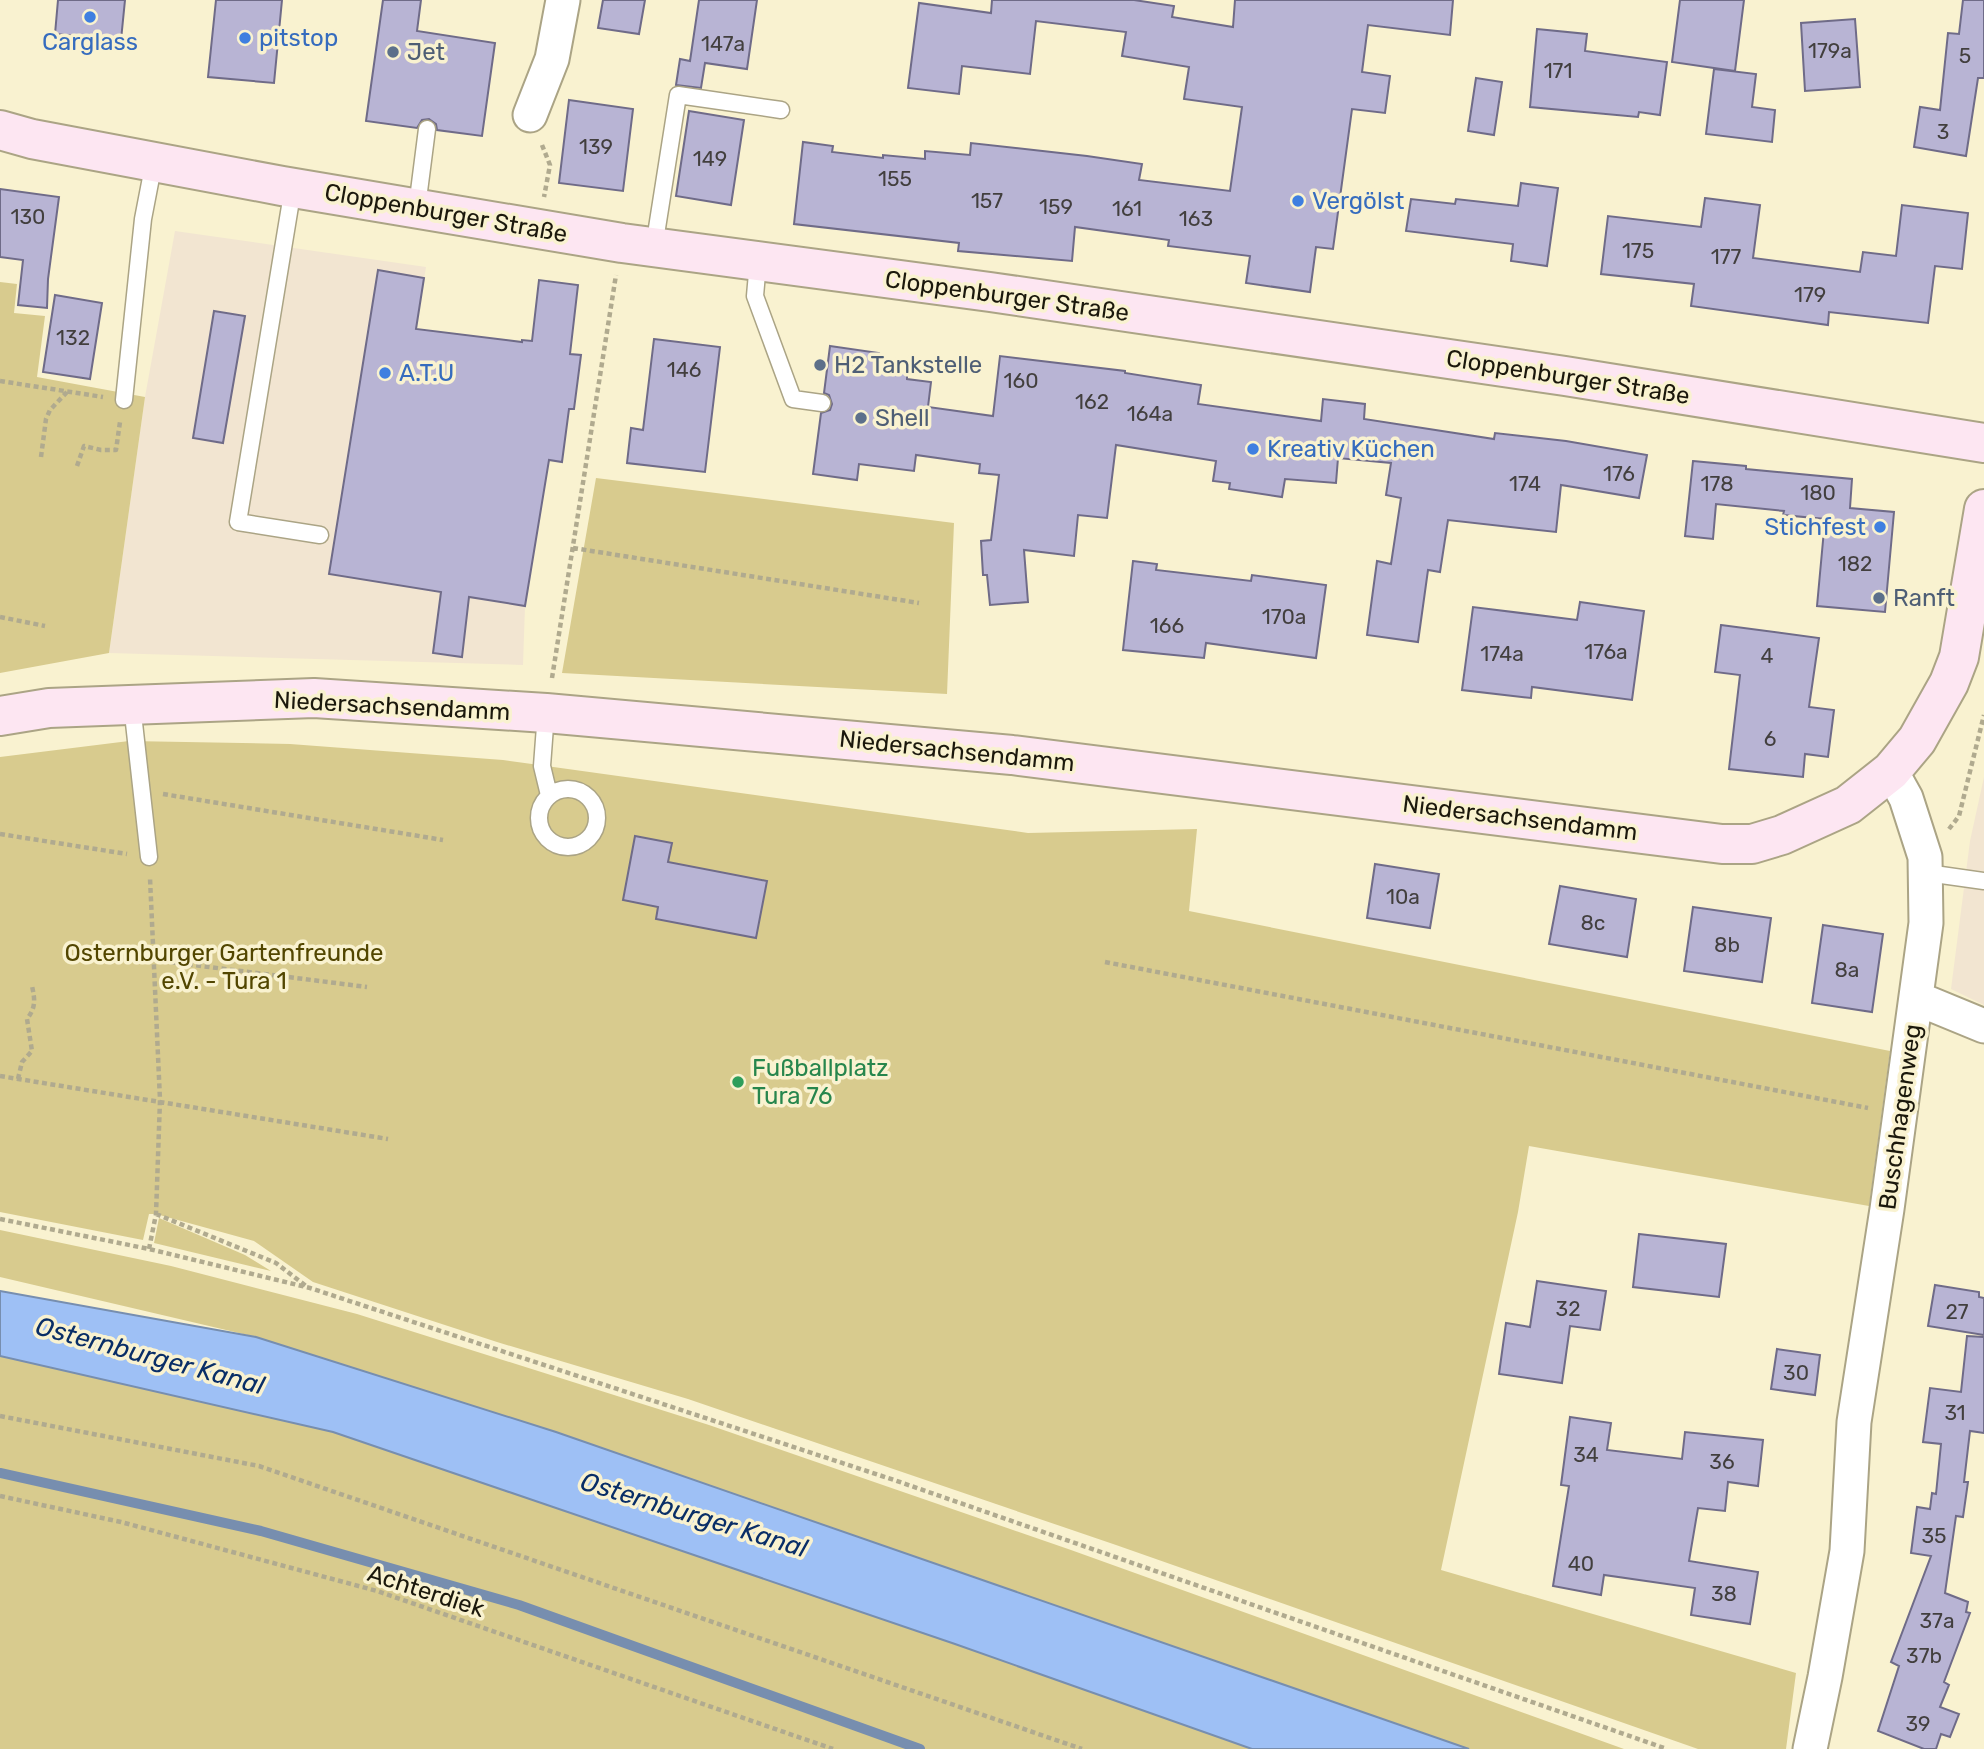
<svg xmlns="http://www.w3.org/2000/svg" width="1984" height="1749" viewBox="0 0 1984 1749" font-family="Rubik,sans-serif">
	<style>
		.commercial { fill: #f2e5d1 }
		.green { fill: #d8cb8e }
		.water { fill: #9ec0f5; stroke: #778eaf; stroke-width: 2 }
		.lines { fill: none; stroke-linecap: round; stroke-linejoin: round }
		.stream { stroke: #778eaf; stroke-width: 10 }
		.building { fill: #b8b4d4; stroke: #6f6b88; stroke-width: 2 }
		.lane-casing { stroke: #aba485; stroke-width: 19 }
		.street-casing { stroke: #aba485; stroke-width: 37 }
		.secondary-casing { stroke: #aba485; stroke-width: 42 }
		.path { stroke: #b0aa8f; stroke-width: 4.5; stroke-dasharray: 5 3.5; stroke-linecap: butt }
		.lane { stroke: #fff; stroke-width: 16 }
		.street { stroke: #fff; stroke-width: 33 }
		.secondary { stroke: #fde6f2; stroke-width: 38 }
		.shop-dot { fill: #3f7fe0; stroke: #f9f2d0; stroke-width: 2.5 }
		.service-dot { fill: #5c6f8a; stroke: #f9f2d0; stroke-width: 2.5 }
		.leisure-dot { fill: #2e9e5b; stroke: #f9f2d0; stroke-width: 2.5 }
		.labels { text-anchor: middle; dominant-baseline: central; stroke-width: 7; stroke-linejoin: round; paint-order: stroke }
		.number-label { font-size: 21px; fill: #423f3e }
		.shop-label { font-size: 24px; fill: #366cbe; stroke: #f9f2d0; text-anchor: start }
		.service-label { font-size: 24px; fill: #4e5e75; stroke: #f9f2d0; text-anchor: start }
		.street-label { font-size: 24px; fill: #1b180c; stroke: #f9f2d0 }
		.park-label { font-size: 24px; fill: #524600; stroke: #f9f2d0 }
		.leisure-label { font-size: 24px; fill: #27864d; stroke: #f9f2d0; text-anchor: start }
		.water-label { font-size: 26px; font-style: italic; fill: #092e67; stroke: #f9f2d0 }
	</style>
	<rect width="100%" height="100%" fill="#f9f2d0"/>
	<path class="commercial" d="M175,231L426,267L393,469L544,494L525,606L523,665L109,653L145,397Z
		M1984,777V1005L1951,989L1970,841Z"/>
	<path class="green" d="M0,282L17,284L14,313L45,316L37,377L145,397L109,653L0,673Z
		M596,478L954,523L947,694L562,673Z
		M129,741L290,744L503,760L1028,833L1197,829L1189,911L1890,1051L1869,1206L1529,1146L1518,1212L1441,1570L1796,1673L1786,1749H1698L1116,1545L688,1399L497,1342L313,1282L254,1241L156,1214H149L143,1240L0,1212V757Z
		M159,1218L245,1255L271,1271L154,1243Z
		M0,1230L171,1266L357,1314L709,1425L1071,1550L1624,1749H1469L556,1432L256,1337L0,1277Z
		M0,1356L333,1432L955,1644L1252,1749H0Z"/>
	<path class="water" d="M0,1291L256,1337L556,1432L1469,1749H1252L955,1644L333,1432L0,1356Z"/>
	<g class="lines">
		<path class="stream" d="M0,1473L261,1531L519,1605L920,1749"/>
	</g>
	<path class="building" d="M58,0H125L121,40L55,34Z
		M216,0H282L274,83L208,77Z
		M383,0H421L417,31L495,43L482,136L437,130L436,124L429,119L422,120L417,128L366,121Z
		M603,0H645L639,34L598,28Z
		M699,0H757L747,69L705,63L701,88L676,85L680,59L690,61Z
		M992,0H1134L1174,6L1172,17L1233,27L1235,0H1453L1450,35L1368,25L1362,72L1390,76L1385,113L1352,109L1333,249L1316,247L1310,292L1246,283L1250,256L1168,246L1169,240L1075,227L1072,261L958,251L959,243L794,224L803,142L833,146L832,152L883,158V155L925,159V151L970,155L971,143L1087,156L1142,164L1139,180L1230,191L1242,107L1184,99L1189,67L1122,56L1126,32L1036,21L1030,74L962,66L959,94L908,88L919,3L991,13Z
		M1680,0H1744L1735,71L1672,62Z
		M1963,0H1984V78H1978L1966,156L1914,147L1920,107L1940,110L1948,33L1959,34Z
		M1855,19L1860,87L1805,91L1801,23Z
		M1537,29L1587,34L1585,51L1667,62L1660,115L1639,112L1638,117L1530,107Z
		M1714,69L1756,74L1752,107L1775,110L1772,142L1706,134Z
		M1476,78L1502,82L1494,135L1468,131Z
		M569,100L633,109L623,191L559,183Z
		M689,111L744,120L731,205L676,196Z
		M1521,183L1558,188L1547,266L1511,261L1513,244L1406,231L1411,199L1455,204L1456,199L1518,206Z
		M0,189L59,197L48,279L47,308L18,305L23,260L0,257Z
		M1705,198L1760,205L1753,258L1860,272L1863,252L1896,256L1902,205L1968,213L1962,269L1935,266L1928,323L1829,312L1828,325L1691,306L1694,284L1601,274L1608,216L1701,227Z
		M378,270L424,278L416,329L522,342V340L532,341L539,280L578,285L570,354L581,355L574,409H569L562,462L549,460L525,606L469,597L462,657L433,653L441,592L329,574Z
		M55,295L102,303L90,379L43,372Z
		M214,311L245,316L223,443L193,438Z
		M654,339L720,347L705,472L627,463L631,428L643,430Z
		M830,346L879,353L877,369L907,373V379L931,382L928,407L993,416L1000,356L1125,371V373L1201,385L1198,404L1321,421L1323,399L1365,404L1364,419L1494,439L1495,433L1566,441L1647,455L1639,498L1561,485L1556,532L1448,520L1440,572L1428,570L1418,642L1367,635L1377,561L1391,564L1401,498L1386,495L1391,463L1338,458L1336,483L1285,479L1282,497L1229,489L1230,483L1213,481L1216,461L1116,445L1107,518L1078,515L1074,556L1024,550L1028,602L990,605L987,575H983L981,541L991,540L999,475L979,473L980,464L916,455L914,471L859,464L857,480L813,474L821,413L830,410L832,404L829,395L824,393Z
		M1693,461L1746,466V469L1852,479L1850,508L1894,512L1885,612L1817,606L1825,519L1783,515L1784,511L1716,504L1713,539L1685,536Z
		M1133,561L1157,564L1156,570L1251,581L1252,575L1326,585L1316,658L1206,643L1204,658L1123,650Z
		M1580,602L1644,611L1632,700L1532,687L1531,698L1462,690L1473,607L1577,620Z
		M1721,625L1819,638L1809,707L1834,710L1828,757L1805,754L1803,777L1729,769L1740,675L1715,672Z
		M635,836L672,843L668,862L767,881L756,938L656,919L658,907L623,900Z
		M1375,864L1439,874L1430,928L1367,918Z
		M1560,886L1636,899L1627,957L1549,944Z
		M1693,907L1771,918L1762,982L1684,971Z
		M1823,925L1883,934L1872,1012L1812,1003Z
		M1639,1234L1726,1244L1719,1297L1633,1287Z
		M1537,1281L1606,1291L1600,1330L1570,1326L1562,1383L1499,1374L1506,1323L1530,1327Z
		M1935,1285L1979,1292V1297L1984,1298V1335L1928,1326Z
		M1967,1336L1984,1337V1433L1970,1431L1964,1482H1968L1963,1517L1956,1516L1945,1593L1968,1602L1966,1612L1970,1613L1944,1682L1949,1685L1940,1707L1959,1714L1950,1737L1941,1734L1936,1749H1924L1878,1731L1899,1666L1891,1662L1931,1556L1911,1553L1917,1507L1930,1509L1932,1493L1936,1494L1941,1444L1923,1442L1930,1388L1961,1392Z
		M1777,1349L1820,1355L1815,1395L1771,1389Z
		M1570,1417L1611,1423L1607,1450L1682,1459L1685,1432L1763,1440L1758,1486L1728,1482L1725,1511L1698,1508L1689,1561L1758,1572L1750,1624L1691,1615L1695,1588L1604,1575L1601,1595L1553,1586L1569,1486L1561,1485Z"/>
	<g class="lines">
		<defs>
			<path id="lane" d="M293,188L238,522L320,535
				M417,207L427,129
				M654,247L678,95L781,110
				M758,262L755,296L793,399L822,403
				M124,400L143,219L154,162
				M132,705L149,857
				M546,713L542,766L549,795
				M539 818a29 29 0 1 1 58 0a29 29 0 1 1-58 0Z
				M1927,873L1984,881"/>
			<path id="street" d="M530,115L552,59L563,0
				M1916,998L1984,1026
				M1810,1749L1825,1677L1847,1551L1854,1422L1887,1209L1926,923L1925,857L1906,798L1891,771"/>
			<path id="secondary" d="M0,130L32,139L282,186L622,243L990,292L1565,376L1984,443
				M0,716L49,708L314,698L546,713L1012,755L1722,844H1752L1782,835L1848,805L1891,771L1917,740L1949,683L1959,657L1984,509"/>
		</defs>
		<use href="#lane" class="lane-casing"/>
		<use href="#street" class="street-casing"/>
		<use href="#secondary" class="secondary-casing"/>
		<path class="path" d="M542,145L550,165L544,197
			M0,381L103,397
			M41,457L46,419L50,410L67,392
			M77,466L84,446L101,450H116L120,422
			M573,548L919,603
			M0,617L45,626
			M552,678L616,275
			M163,794L443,840
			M1949,829L1959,816L1984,715
			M0,834L127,854
			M154,960L367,987
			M1105,962L1868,1108
			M0,1076L388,1139
			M18,1079L22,1062L32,1051L27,1019C36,1007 35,1000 32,986
			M156,1214L276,1263L306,1286
			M0,1219L149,1249L310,1288L894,1480L1667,1749
			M149,1249L156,1214L160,1100L150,878
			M0,1416L259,1466L1082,1749
			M0,1496L121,1522L377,1591L833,1749"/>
		<use href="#lane" class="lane"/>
		<use href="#street" class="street"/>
		<use href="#secondary" class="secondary"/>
	</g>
	<g class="shop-dot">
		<circle cx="90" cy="17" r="7"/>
		<circle cx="245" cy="38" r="7"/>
		<circle cx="1298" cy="201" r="7"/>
		<circle cx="385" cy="373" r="7"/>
		<circle cx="1253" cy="449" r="7"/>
		<circle cx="1880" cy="527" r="7"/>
	</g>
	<g class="service-dot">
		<circle cx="393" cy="52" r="7"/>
		<circle cx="820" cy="365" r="7"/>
		<circle cx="861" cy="418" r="7"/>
		<circle cx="1879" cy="598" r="7"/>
	</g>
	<circle class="leisure-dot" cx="738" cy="1082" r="7"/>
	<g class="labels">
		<g class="number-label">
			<text x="723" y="43">147a</text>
			<text x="1830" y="50">179a</text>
			<text x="1965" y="55">5</text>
			<text x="1558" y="70">171</text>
			<text x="1943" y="131">3</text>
			<text x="596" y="146">139</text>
			<text x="710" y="158">149</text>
			<text x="895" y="178">155</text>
			<text x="987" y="200">157</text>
			<text x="1056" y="206">159</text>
			<text x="1127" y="208">161</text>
			<text x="28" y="216">130</text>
			<text x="1196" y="218">163</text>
			<text x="1638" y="250">175</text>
			<text x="1726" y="256">177</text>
			<text x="1810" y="294">179</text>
			<text x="73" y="337">132</text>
			<text x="684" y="369">146</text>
			<text x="1021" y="380">160</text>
			<text x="1092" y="401">162</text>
			<text x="1150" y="413">164a</text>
			<text x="1619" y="473">176</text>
			<text x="1525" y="483">174</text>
			<text x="1717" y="483">178</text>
			<text x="1818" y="492">180</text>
			<text x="1855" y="563">182</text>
			<text x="1284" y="616">170a</text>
			<text x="1167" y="625">166</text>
			<text x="1606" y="651">176a</text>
			<text x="1502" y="653">174a</text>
			<text x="1767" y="655">4</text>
			<text x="1770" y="738">6</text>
			<text x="1403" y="896">10a</text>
			<text x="1593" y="922">8c</text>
			<text x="1727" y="944">8b</text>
			<text x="1847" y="969">8a</text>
			<text x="1568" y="1308">32</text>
			<text x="1957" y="1311">27</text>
			<text x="1796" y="1372">30</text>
			<text x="1955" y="1412">31</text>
			<text x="1586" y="1454">34</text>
			<text x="1722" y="1461">36</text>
			<text x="1934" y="1535">35</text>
			<text x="1581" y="1563">40</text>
			<text x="1724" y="1593">38</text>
			<text x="1937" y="1620">37a</text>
			<text x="1924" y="1655">37b</text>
			<text x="1918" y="1723">39</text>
		</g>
		<g class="shop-label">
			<text x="259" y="38">pitstop</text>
			<text x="90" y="42" text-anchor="middle">Carglass</text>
			<text x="1312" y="201">Vergölst</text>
			<text x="399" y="373">A.T.U</text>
			<text x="1267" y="449">Kreativ Küchen</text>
			<text x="1866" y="527" text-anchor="end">Stichfest</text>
		</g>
		<g class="service-label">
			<text x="407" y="52">Jet</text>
			<text x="834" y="365">H2 Tankstelle</text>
			<text x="875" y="418">Shell</text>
			<text x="1893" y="598">Ranft</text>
		</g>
		<g class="street-label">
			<text transform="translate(446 213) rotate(10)">Cloppenburger Straße</text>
			<text transform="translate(1007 296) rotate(8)">Cloppenburger Straße</text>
			<text transform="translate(1568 377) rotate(9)">Cloppenburger Straße</text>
			<text transform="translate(392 706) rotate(3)">Niedersachsendamm</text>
			<text transform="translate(957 751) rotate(6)">Niedersachsendamm</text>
			<text transform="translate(1520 818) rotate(7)">Niedersachsendamm</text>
			<text transform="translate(1900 1117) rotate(-82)">Buschhagenweg</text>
			<text transform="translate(426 1591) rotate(18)">Achterdiek</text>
		</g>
		<g class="park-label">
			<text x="224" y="953">Osternburger Gartenfreunde<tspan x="224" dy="28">e.V. - Tura 1</tspan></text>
		</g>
		<g class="leisure-label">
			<text x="752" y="1068">Fußballplatz<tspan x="752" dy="28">Tura 76</tspan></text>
		</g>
		<g class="water-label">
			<text transform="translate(150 1356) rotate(15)">Osternburger Kanal</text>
			<text transform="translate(694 1515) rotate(17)">Osternburger Kanal</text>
		</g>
	</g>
</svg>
